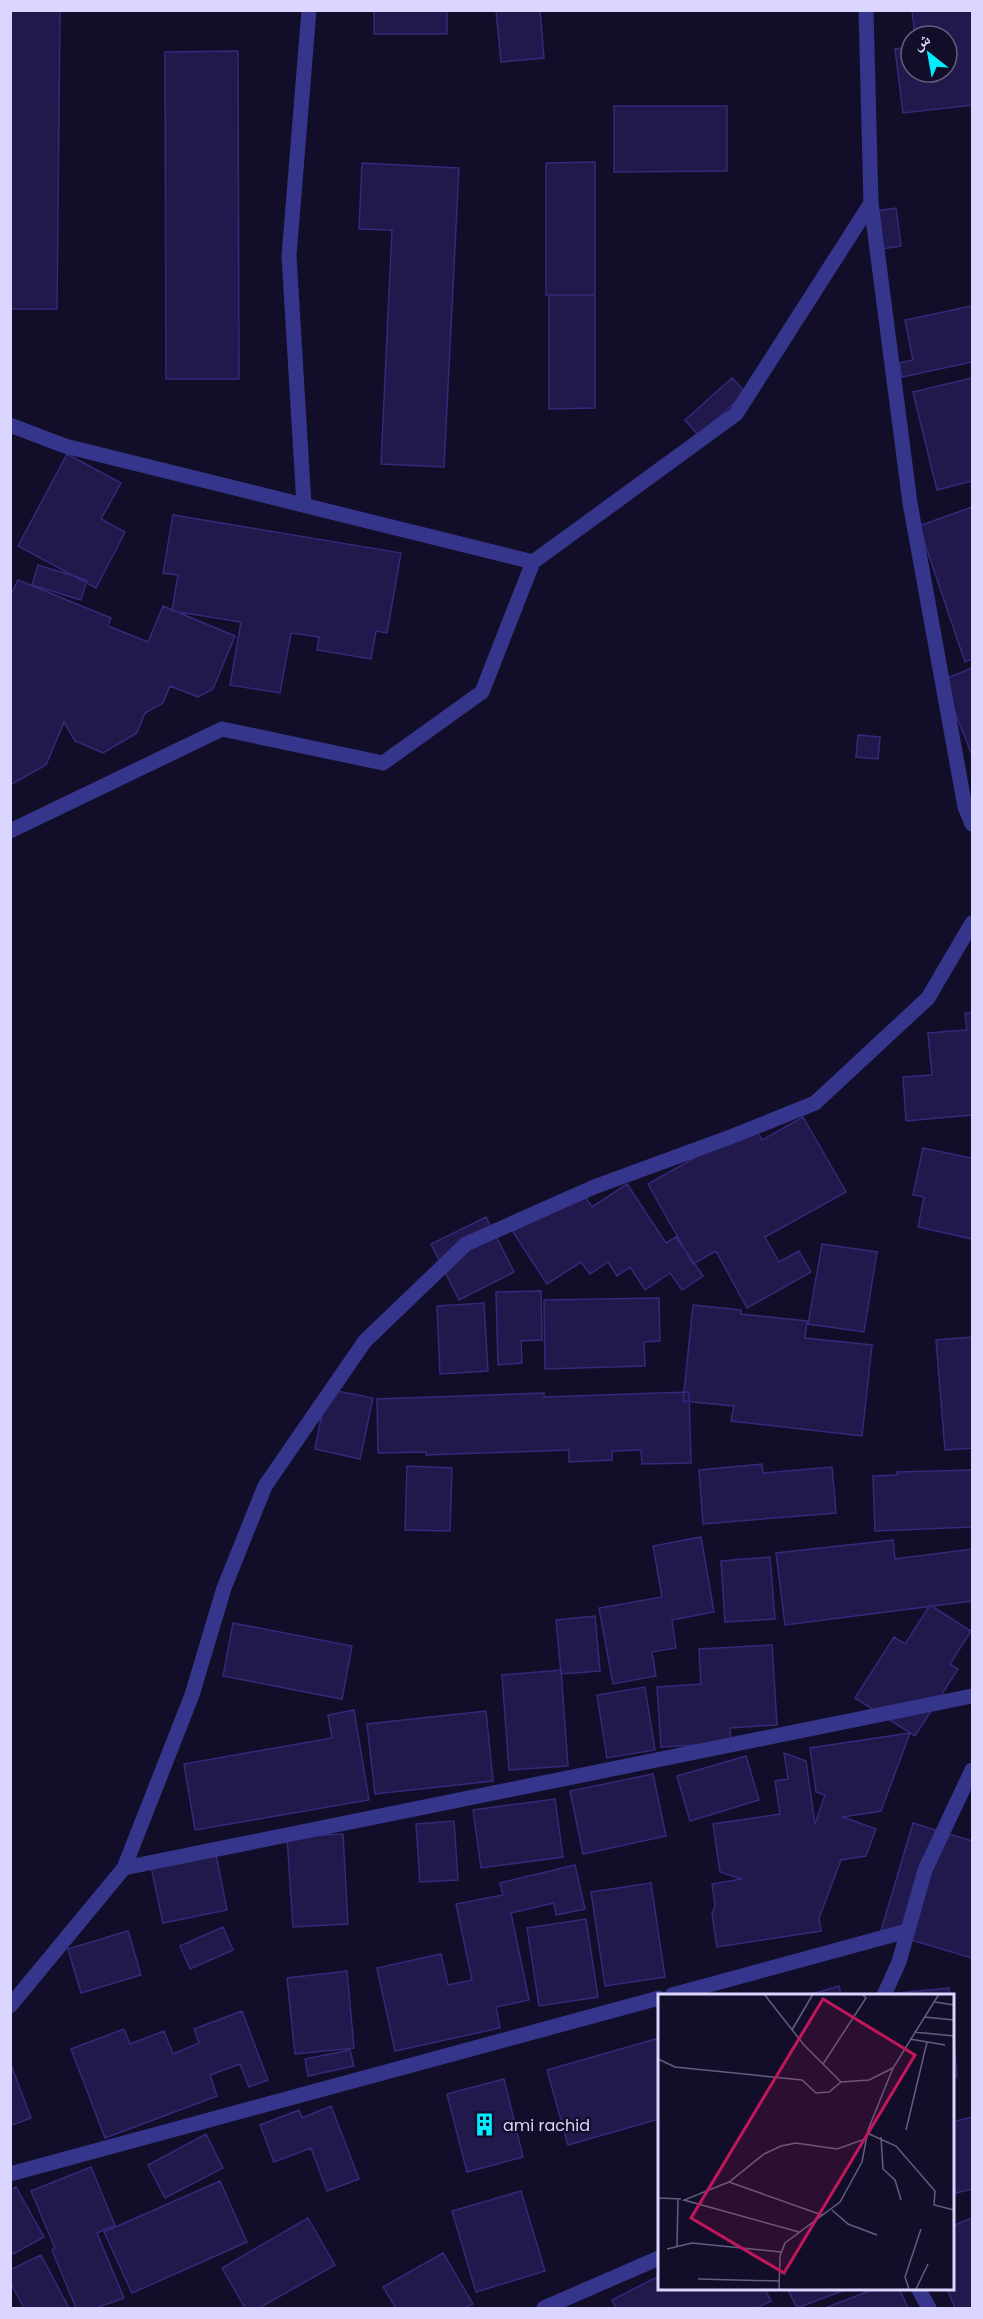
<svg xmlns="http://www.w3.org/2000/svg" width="983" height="2319" viewBox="0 0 983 2319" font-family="Poppins,'Noto Naskh Arabic',sans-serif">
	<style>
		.building { fill: #21184c; stroke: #36287a; stroke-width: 1.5 }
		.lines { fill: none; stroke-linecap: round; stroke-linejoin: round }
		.minor { stroke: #36358c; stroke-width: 15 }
		.labels { text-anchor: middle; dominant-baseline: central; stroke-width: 4.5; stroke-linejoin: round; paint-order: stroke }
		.poi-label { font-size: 16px; fill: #dad6ff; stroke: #120e29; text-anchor: start }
		.inset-road { fill: none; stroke: #625e7f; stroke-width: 1.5 }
		.view { fill: #c2185b; fill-opacity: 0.15; stroke: #c2185b; stroke-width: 3 }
		.inset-edge { fill: none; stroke: #dad6ff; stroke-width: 3 }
	</style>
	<rect width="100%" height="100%" fill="#120e29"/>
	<path class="building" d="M10,10H60L57,309H10Z
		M374,10H447V34H374Z
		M496,10H540L544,58L501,62Z
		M912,10H972V105L903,113L895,49L911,47V72H947V36H915Z
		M238,51L239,379H166L165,52Z
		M614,106H727V171L614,172Z
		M595,162V295H546V163Z
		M362,163L459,168L444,467L381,464L392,230L359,229Z
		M896,208L901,246L881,249L876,211Z
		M549,295H595V408L549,409Z
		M972,306V362L902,377L899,363L913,360L905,320Z
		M732,378L746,393L698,435L685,420Z
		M972,378V481L937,490L913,392Z
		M67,454L121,483L101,519L125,532L96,588L18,546Z
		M972,507V659L965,662L919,526Z
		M173,515L401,553L387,633L376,631L371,659L317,650L319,637L291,633L280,693L230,685L241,622L172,611L178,575L163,573Z
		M38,565L87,580L81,600L32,585Z
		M18,580L111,618L108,626L148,642L163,606L235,636L213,689L198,697L170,686L163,703L145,713L137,733L103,753L75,741L64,722L46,765L10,785V597Z
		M972,668V755L942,680Z
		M858,735L880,737L878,759L856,757Z
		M965,1013H972V1115L906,1121L903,1077L932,1075L928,1033L967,1030Z
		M803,1117L846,1192L765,1237L779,1262L799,1251L811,1272L747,1308L716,1251L693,1264L648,1184L753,1125L762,1140Z
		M923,1148L972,1158V1239L918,1227L924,1197L913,1195Z
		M627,1184L666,1243L676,1237L703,1276L682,1290L670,1273L645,1290L630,1267L617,1276L608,1262L590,1274L581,1262L547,1284L513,1232L579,1188L592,1207Z
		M486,1217L514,1272L459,1300L431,1244Z
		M822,1244L877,1252L864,1332L808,1324Z
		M541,1291L542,1340L521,1341L522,1363L498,1365L496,1292Z
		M659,1298L660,1341L644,1342L645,1366L545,1369L544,1300Z
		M484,1303L488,1371L440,1374L437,1306Z
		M693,1305L741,1310V1314L807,1321L805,1338L872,1345L862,1436L731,1421L734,1406L683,1401Z
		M972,1337V1448L945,1450L936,1340Z
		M327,1389L373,1398L360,1459L315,1449Z
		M689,1392L691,1463L642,1464L641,1450L612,1451V1460L569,1462V1450L426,1455V1452L378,1453L377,1399L544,1393V1397Z
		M762,1464L763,1473L832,1467L836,1513L703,1524L699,1470Z
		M407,1466L452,1468L450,1531L405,1530Z
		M972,1470V1527L875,1531L873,1476L897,1475V1472Z
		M701,1537L714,1612L672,1620L676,1648L652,1652L656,1676L613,1684L599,1608L662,1597L653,1546Z
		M893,1540L895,1559L972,1549V1601L785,1625L776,1553Z
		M770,1557L775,1619L725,1622L721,1561Z
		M930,1605L971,1631L950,1664L958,1669L915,1736L855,1698L894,1637L905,1644Z
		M595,1616L600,1671L561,1674L556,1620Z
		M233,1623L352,1646L342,1699L223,1676Z
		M772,1645L777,1725L730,1728L731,1743L661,1747L657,1687L701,1684L699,1649Z
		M561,1670L568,1766L509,1770L502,1675Z
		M645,1687L655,1750L607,1758L597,1695Z
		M354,1710L369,1800L195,1830L184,1764L332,1738L328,1715Z
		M486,1711L493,1781L375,1794L367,1724Z
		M910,1733L881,1811L843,1817L876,1829L866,1856L841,1860L819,1918L821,1931L717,1947L712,1914L715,1905L712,1884L742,1879L720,1872L713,1824L780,1814L775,1781L788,1779L784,1753L806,1761L815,1824L825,1795L816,1792L810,1748Z
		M746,1756L759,1800L690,1821L677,1776Z
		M653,1774L666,1836L583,1854L570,1791Z
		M555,1799L563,1857L481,1868L473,1810Z
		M454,1821L458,1880L420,1882L416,1824Z
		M913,1823L972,1841V1958L881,1931Z
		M343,1834L348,1924L293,1927L287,1837Z
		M215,1849L227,1910L163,1923L150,1862Z
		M575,1865L585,1909L556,1915L554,1903L511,1913L529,2000L496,2007L500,2028L395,2051L377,1968L441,1954L448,1985L472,1980L456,1904L503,1895L500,1883Z
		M651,1883L665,1977L605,1986L591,1892Z
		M586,1919L598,1997L539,2006L527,1928Z
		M223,1927L233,1950L190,1969L180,1946Z
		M128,1931L141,1975L81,1993L68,1949Z
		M347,1971L354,2048L295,2054L287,1978Z
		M839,1986L841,1995H809Z
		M949,1988L950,1995H877Z
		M242,2011L268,2080L249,2087L240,2064L210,2075L217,2096L105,2138L71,2049L124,2029L130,2044L164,2031L173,2054L199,2043L194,2029Z
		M952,2014L957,2077H952Z
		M659,2038V2119L568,2145L547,2070Z
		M350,2050L354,2066L308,2076L305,2059Z
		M10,2062L31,2118L10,2126Z
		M504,2079L523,2157L467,2172L447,2094Z
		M331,2106L359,2179L327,2191L311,2148L274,2162L260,2125L299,2110L302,2118Z
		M972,2117V2189L956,2193L952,2177V2122Z
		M206,2134L223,2168L165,2198L148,2165Z
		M91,2167L115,2225L97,2233L124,2298L96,2308H76L52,2250L55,2248L31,2191Z
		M220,2181L247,2242L132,2293L104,2232Z
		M16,2187L44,2237L13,2254L10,2251V2190Z
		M521,2191L545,2271L476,2292L452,2211Z
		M308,2218L335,2265L259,2308H245L222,2268Z
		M972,2218V2308H955L947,2288H952V2226Z
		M443,2253L473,2304L464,2308H396L383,2287Z
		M41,2255L69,2308H24L10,2282V2270Z
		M659,2276V2288H764L771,2301L757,2308H616L612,2300Z
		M787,2288H850L797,2308Z
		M877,2288H899L908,2308H825Z"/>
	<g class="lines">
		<path class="minor" d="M866,10L871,203L910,503L965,807L972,824
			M10,425L65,446L533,562
			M304,505L289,256L309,10
			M10,831L222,729L383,763L482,692L533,562L736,414L871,203
			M124,1868L972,1696
			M672,1995L907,1931
			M884,1995L899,1962L925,1870L972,1770
			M10,2006L124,1868L192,1695L224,1588L265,1486L365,1341L466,1244L594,1187L733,1136L815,1103L928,998L972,923
			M10,2174L659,1998
			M918,2288L929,2308
			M544,2308L659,2258"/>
	</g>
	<defs>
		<symbol id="building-bare" viewBox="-9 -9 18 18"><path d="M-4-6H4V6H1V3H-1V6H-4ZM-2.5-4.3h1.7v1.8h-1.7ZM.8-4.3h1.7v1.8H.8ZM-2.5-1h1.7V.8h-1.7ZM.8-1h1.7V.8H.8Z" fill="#02ecff" stroke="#120e29" stroke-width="2.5" paint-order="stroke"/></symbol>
	</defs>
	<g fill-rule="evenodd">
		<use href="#building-bare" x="468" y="2108" width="33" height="33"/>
	</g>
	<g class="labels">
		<g class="poi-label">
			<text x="503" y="2125">ami rachid</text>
		</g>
	</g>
	<g transform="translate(658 1994)">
		<rect width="296" height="296" fill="#120e29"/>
		<path class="inset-road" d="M106,0L146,51L183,88M277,8L296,11M266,23L296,26M134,36L155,0M256,38L296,42M252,45L287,51M0,65L17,73L144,86L158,99L171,98L183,88L211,86L235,74M165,70L208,4L204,0M248,136L269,48M209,139L238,152L277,197L276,211L296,216M223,143L225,175L237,186L243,206M71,188L164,221M0,204L23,205M174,216L190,230L219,241M141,238L26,206L71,188L106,160L123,152L138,149L179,155L207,145M19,252L20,205M9,255L34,249L123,258M40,285L121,287M121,295L122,262L127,249L182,208L204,168L210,136L235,74L281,0M251,295L247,283L263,235M258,295L270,270"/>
		<path class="view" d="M165,5L257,61L126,279L33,224Z"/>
		<rect width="296" height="296" class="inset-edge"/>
	</g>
	<rect width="983" height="2319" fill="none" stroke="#dad6ff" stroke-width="24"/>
	<g transform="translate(929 54) rotate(329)"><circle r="28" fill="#120e29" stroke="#625e7f" stroke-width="1.5"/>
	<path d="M0-4.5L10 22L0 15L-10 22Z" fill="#02ecff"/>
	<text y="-9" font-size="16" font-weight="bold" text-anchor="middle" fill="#dad6ff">ش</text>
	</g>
</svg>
